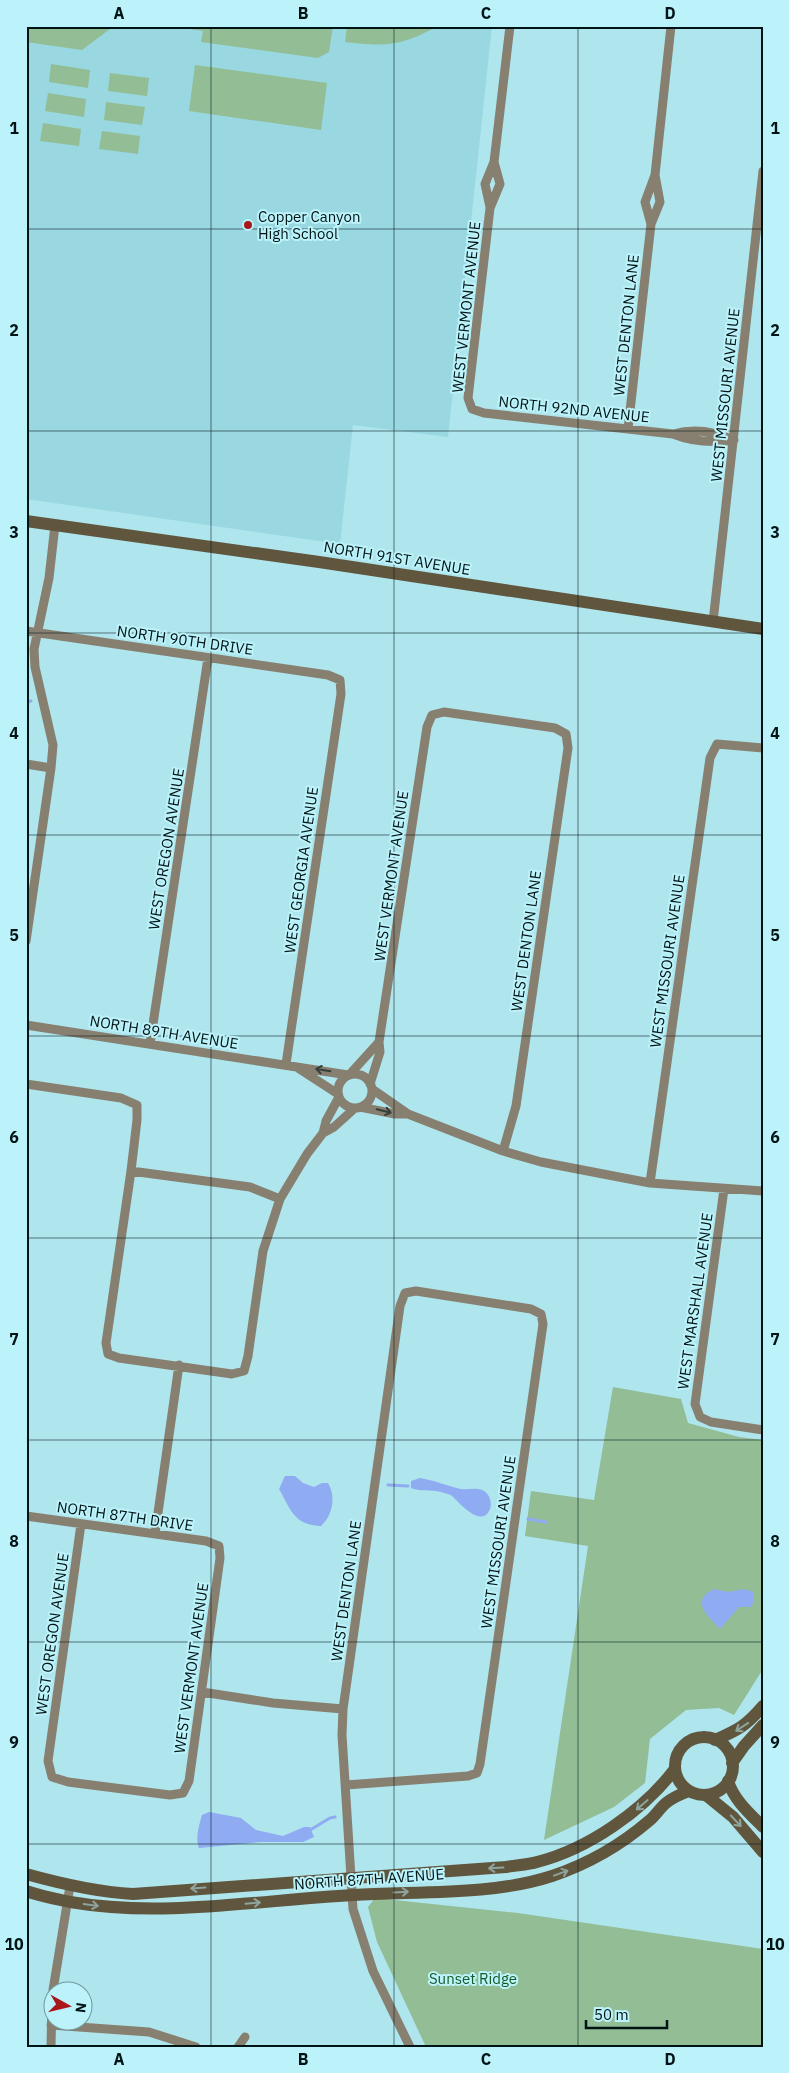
<svg xmlns="http://www.w3.org/2000/svg" width="789" height="2073" viewBox="0 0 789 2073" font-family="'IBM Plex Sans',sans-serif">
	<style>
		.built { fill: #99d8e1 }
		.green { fill: #92bd95 }
		.water { fill: #8fabf1 }
		.lines { fill: none; stroke-linecap: round; stroke-linejoin: round }
		.stream { stroke: #8fabf1; stroke-width: 3 }
		.street { stroke: #878070; stroke-width: 9 }
		.secondary { stroke: #60563e; stroke-width: 12 }
		.oneway { stroke: #363f39 }
		.oneway2 { stroke: #8ea49c }
		.grid { fill: none; stroke: #001315; stroke-width: 1; stroke-opacity: 0.55 }
		.poi-dot { fill: #aa171a; stroke: #bcf3fb; stroke-width: 2 }
		.labels { text-anchor: middle; dominant-baseline: central; stroke-width: 4; stroke-linejoin: round; paint-order: stroke }
		.poi-label { font-size: 15px; fill: #001315; stroke: #bcf3fb; text-anchor: start }
		.street-label { font-size: 15px; fill: #001315; stroke: #bcf3fb }
		.park-label { font-size: 15px; fill: #165b26; stroke: #bcf3fb }
		.neatline { fill: none; stroke: #001315; stroke-width: 2 }
		.grid-label { font-size: 16px; text-anchor: middle; font-weight: bold; fill: #001315 }
	</style>
	<rect width="100%" height="100%" fill="#afe5ed"/>
	<path class="built" d="M26,26H492L448,437L353,425L340,544L26,499Z"/>
	<path class="green" d="M26,26H114L82,50L26,42Z
		M182,26H333L329,52L318,58L201,42L203,31L182,28Z
		M347,26H438C401,46 386,47 345,42Z
		M51,64L90,70L88,88L49,82Z
		M195,65L327,83L321,130L189,111Z
		M110,73L149,78L147,96L108,91Z
		M48,93L86,99L84,117L45,111Z
		M106,102L145,107L142,125L104,120Z
		M43,123L81,129L79,146L40,141Z
		M102,131L140,136L138,154L99,149Z
		M613,1387L681,1399L688,1423L739,1437L763,1440V1669L734,1715L719,1708L686,1710L650,1739L645,1783L614,1807L544,1840L588,1546L525,1536L531,1491L594,1500Z
		M375,1898L518,1913L763,1949V2047H426L377,1942L368,1907Z"/>
	<path class="water" d="M285,1476H295L303,1483L314,1487L322,1483H328C336,1496 333,1515 321,1526C294,1525 291,1510 279,1489Z
		M420,1478C434,1480 447,1486 461,1489C468,1490 477,1487 484,1491C490,1494 493,1505 489,1511C480,1528 458,1501 452,1496C450,1494 444,1493 441,1492C431,1489 422,1492 411,1488V1481Z
		M714,1589L729,1592L743,1589L754,1592V1602L751,1607H739L720,1629C708,1616 689,1601 714,1589Z
		M209,1812L241,1818L256,1830L283,1836L304,1827H310L314,1837L303,1842H260L199,1848C195,1837 199,1826 202,1815Z"/>
	<g class="lines">
		<path class="stream" d="M26,702L31,701
			M388,1485L408,1486
			M528,1519L546,1522
			M310,1830L330,1818L335,1817"/>
		<path class="street" d="M494,162L500,184L490,208L468,398L472,409L484,413L673,434C693,442 713,443 734,440
			M490,207L485,184L494,162L510,26
			M651,224L645,202L655,175L671,26
			M628,429L651,224L660,202L655,175
			M673,434C694,428 714,431 733,440
			M713,622L763,171
			M26,631L328,675L340,680L341,694L286,1064
			M26,764L51,768
			M26,941L51,768L53,745L35,667L34,649L49,578L55,525
			M26,1025L348,1075
			M150,1044L208,658
			M298,1068L338,1094
			M338 1091a17 17 0 1 1 34 0a17 17 0 1 1-34 0Z
			M350,1074L379,1042
			M26,1084L121,1098L137,1105V1120L131,1171L106,1343L108,1354L119,1358L232,1374L244,1371L248,1356L263,1251L280,1199L307,1154L323,1133L334,1127L355,1108
			M370,1084L380,1052L379,1042L427,727L432,715L444,712L555,728L566,734L568,748L516,1106L503,1151
			M372,1089L408,1114L503,1151L541,1162L650,1183L763,1191
			M360,1107L395,1114H408
			M323,1133L326,1121L339,1097
			M131,1171L250,1187L280,1199
			M650,1183L710,758L717,744L763,748
			M724,1189L695,1404L700,1417L711,1422L763,1430
			M26,1516L206,1541L219,1546L220,1558L189,1781L183,1793L170,1795L68,1782L52,1777L48,1761L81,1524
			M155,1534L179,1365
			M202,1692L273,1703L343,1709
			M346,1785L468,1776L477,1773L480,1764L543,1324L541,1314L531,1309L416,1291L405,1293L400,1306L343,1709L342,1735L353,1909L373,1971L410,2047
			M53,1990L70,1886
			M51,2025L149,2032L196,2047
			M51,2047L52,1999
			M238,2047L245,2037"/>
		<path class="secondary" d="M26,521L319,562L763,629
			M675 1766a29 29 0 1 1 58 0a29 29 0 1 1-58 0Z
			M715,1740C738,1730 746,1726 763,1706
			M732,1763L744,1746L763,1725
			M728,1781C734,1800 749,1813 763,1827
			M706,1795L733,1817L763,1852
			M26,1874C62,1884 96,1892 133,1894L506,1867C516,1865 527,1865 537,1862C588,1849 643,1811 675,1769
			M26,1891C40,1896 56,1899 70,1902C164,1918 259,1900 353,1895C417,1891 491,1896 552,1876C588,1864 621,1845 650,1820C656,1815 660,1808 666,1803C672,1798 681,1794 689,1791"/>
	</g>
	<defs><path id="oneway-shaft" d="M-6 0H5M1.5-3L5.5 0L1.5 3" fill="none" stroke-width="1.6" stroke-linecap="round" stroke-linejoin="round" transform="scale(1.25)"/></defs>
	<g class="oneway">
		<use href="#oneway-shaft" transform="translate(323 1070) rotate(-171)"/>
		<use href="#oneway-shaft" transform="translate(384 1111) rotate(13)"/>
	</g>
	<g class="oneway2">
		<use href="#oneway-shaft" transform="translate(742 1727) rotate(147)"/>
		<use href="#oneway-shaft" transform="translate(642 1805) rotate(139)"/>
		<use href="#oneway-shaft" transform="translate(736 1821) rotate(47)"/>
		<use href="#oneway-shaft" transform="translate(496 1868) rotate(177)"/>
		<use href="#oneway-shaft" transform="translate(561 1873) rotate(-20)"/>
		<use href="#oneway-shaft" transform="translate(198 1888) rotate(176)"/>
		<use href="#oneway-shaft" transform="translate(401 1892) rotate(-3)"/>
		<use href="#oneway-shaft" transform="translate(253 1903) rotate(-5)"/>
		<use href="#oneway-shaft" transform="translate(91 1905) rotate(8)"/>
	</g>
	<path class="grid" d="M211,26V2047M394,26V2047M578,26V2047M26,229H763M26,431H763M26,633H763M26,835H763M26,1036H763M26,1238H763M26,1440H763M26,1642H763M26,1844H763"/>
	<circle class="poi-dot" cx="248" cy="225" r="5"/>
	<g class="labels">
		<g class="poi-label">
			<text x="258" y="216">Copper Canyon<tspan x="258" dy="17">High School</tspan></text>
		</g>
		<g class="street-label">
			<text transform="translate(466 307) rotate(-84)">WEST VERMONT AVENUE</text>
			<text transform="translate(626 325) rotate(-84)">WEST DENTON LANE</text>
			<text transform="translate(725 395) rotate(-84)">WEST MISSOURI AVENUE</text>
			<text transform="translate(574 409) rotate(6)">NORTH 92ND AVENUE</text>
			<text transform="translate(397 558) rotate(9)">NORTH 91ST AVENUE</text>
			<text transform="translate(185 640) rotate(8)">NORTH 90TH DRIVE</text>
			<text transform="translate(166 849) rotate(-81)">WEST OREGON AVENUE</text>
			<text transform="translate(301 870) rotate(-82)">WEST GEORGIA AVENUE</text>
			<text transform="translate(391 876) rotate(-82)">WEST VERMONT AVENUE</text>
			<text transform="translate(526 941) rotate(-82)">WEST DENTON LANE</text>
			<text transform="translate(667 961) rotate(-82)">WEST MISSOURI AVENUE</text>
			<text transform="translate(164 1032) rotate(9)">NORTH 89TH AVENUE</text>
			<text transform="translate(695 1301) rotate(-82)">WEST MARSHALL AVENUE</text>
			<text transform="translate(125 1516) rotate(8)">NORTH 87TH DRIVE</text>
			<text transform="translate(498 1542) rotate(-82)">WEST MISSOURI AVENUE</text>
			<text transform="translate(346 1591) rotate(-82)">WEST DENTON LANE</text>
			<text transform="translate(52 1634) rotate(-82)">WEST OREGON AVENUE</text>
			<text transform="translate(191 1668) rotate(-82)">WEST VERMONT AVENUE</text>
			<text transform="translate(369 1879) rotate(-4)">NORTH 87TH AVENUE</text>
		</g>
		<g class="park-label">
			<text x="473" y="1978">Sunset Ridge</text>
		</g>
	</g>
	<rect width="789" height="2073" fill="none" stroke="#bcf3fb" stroke-width="55"/>
	<g transform="translate(68 2006) rotate(98)"><circle r="24" fill="#bcf3fb" stroke="#71999f"/>
	<path d="M0-4L9 19L0 12L-9 19Z" fill="#aa171a"/>
	<text y="-8" font-size="14" font-weight="bold" text-anchor="middle" fill="#001315">N</text>
	</g>
	<path d="M586 2020v8h81v-8" fill="none" stroke="#001315" stroke-width="2.5"/>
	<text x="594" y="2020" font-size="15" fill="#001315" stroke="#bcf3fb" stroke-width="4" paint-order="stroke">50 m</text>
	<rect x="28" y="28" width="734" height="2018" class="neatline"/>
	<g class="grid-label">
		<text x="119" y="19">A</text>
		<text x="303" y="19">B</text>
		<text x="486" y="19">C</text>
		<text x="670" y="19">D</text>
		<text x="14" y="134">1</text>
		<text x="775" y="134">1</text>
		<text x="14" y="336">2</text>
		<text x="775" y="336">2</text>
		<text x="14" y="538">3</text>
		<text x="775" y="538">3</text>
		<text x="14" y="739">4</text>
		<text x="775" y="739">4</text>
		<text x="14" y="941">5</text>
		<text x="775" y="941">5</text>
		<text x="14" y="1143">6</text>
		<text x="775" y="1143">6</text>
		<text x="14" y="1345">7</text>
		<text x="775" y="1345">7</text>
		<text x="14" y="1547">8</text>
		<text x="775" y="1547">8</text>
		<text x="14" y="1748">9</text>
		<text x="775" y="1748">9</text>
		<text x="14" y="1950">10</text>
		<text x="775" y="1950">10</text>
		<text x="119" y="2065">A</text>
		<text x="303" y="2065">B</text>
		<text x="486" y="2065">C</text>
		<text x="670" y="2065">D</text>
	</g>
</svg>
